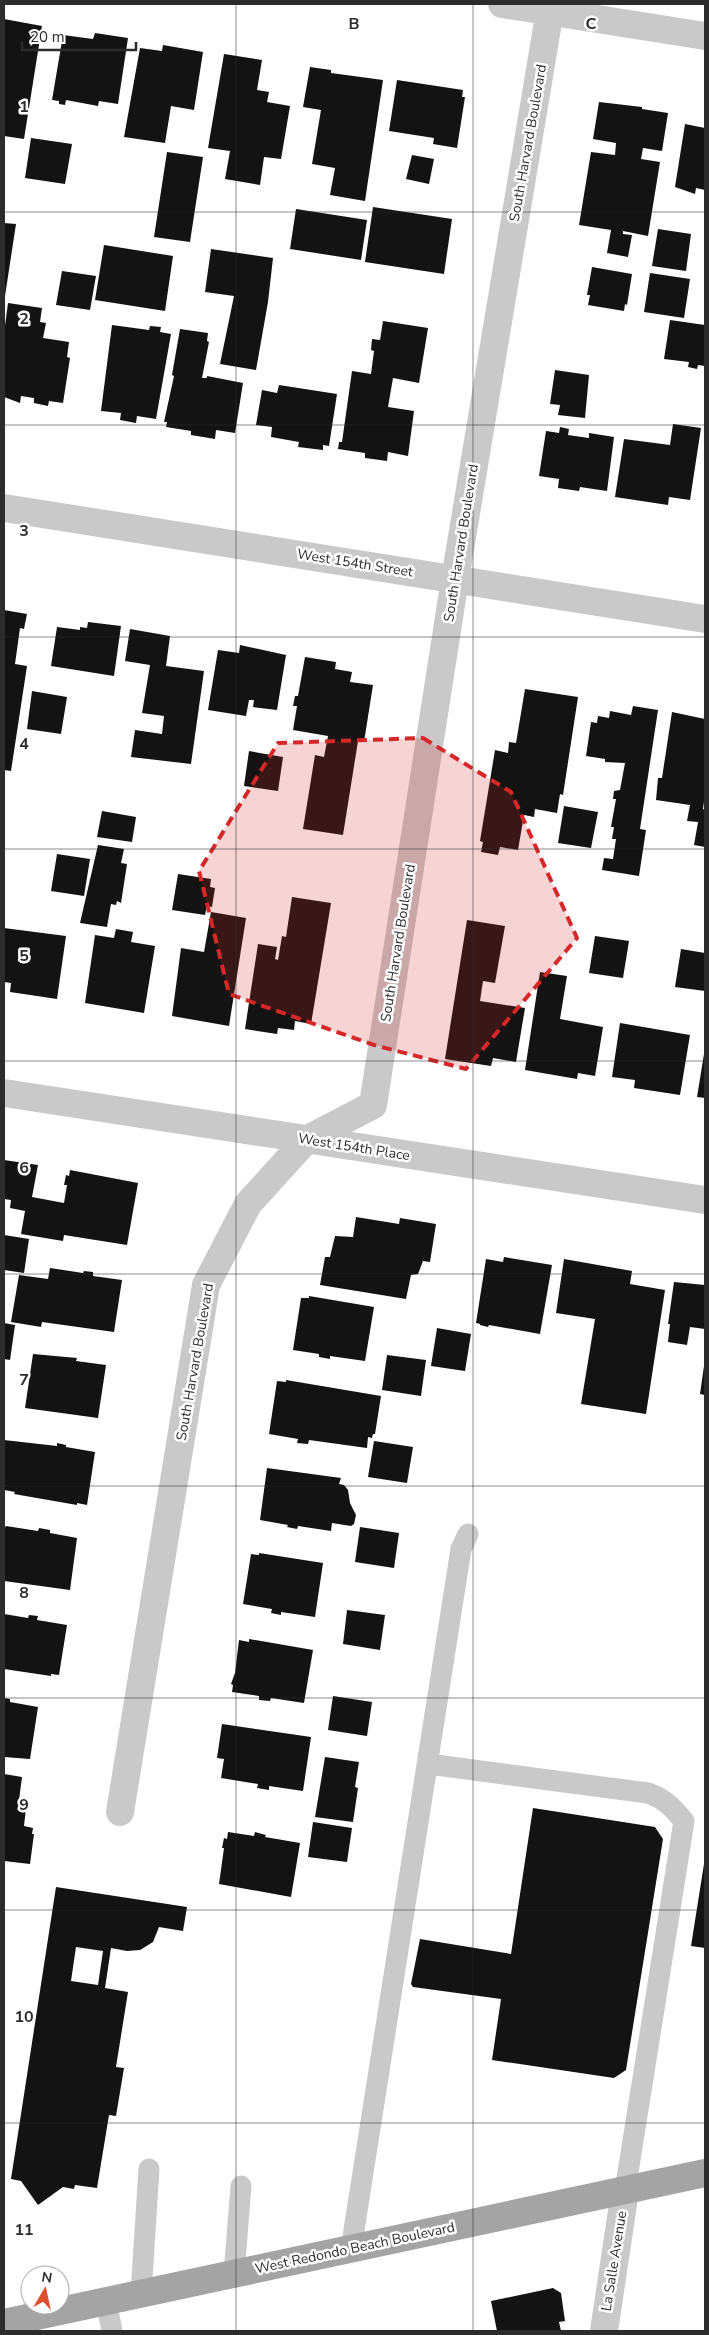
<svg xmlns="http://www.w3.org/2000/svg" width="709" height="2335" viewBox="0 0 709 2335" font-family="'Nunito Sans',sans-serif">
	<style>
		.building { fill: #131313; fill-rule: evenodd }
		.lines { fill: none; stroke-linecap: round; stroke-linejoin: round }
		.service { stroke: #c9c9c9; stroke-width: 21 }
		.minor { stroke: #c9c9c9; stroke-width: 28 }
		.primary { stroke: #a4a4a4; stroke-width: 28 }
		.marked { fill: #d62828; fill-opacity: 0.2; stroke: #d62828; stroke-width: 4; stroke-dasharray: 10 6; stroke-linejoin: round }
		.grid { fill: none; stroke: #2c2c2c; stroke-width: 1; stroke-opacity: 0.55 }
		.labels { text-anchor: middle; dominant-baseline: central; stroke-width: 5; stroke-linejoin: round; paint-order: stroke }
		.street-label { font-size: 14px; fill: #2c2c2c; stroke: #fff }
		.grid-label { font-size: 16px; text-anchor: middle; font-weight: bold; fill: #2c2c2c; stroke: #fff; stroke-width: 5; stroke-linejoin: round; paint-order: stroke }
	</style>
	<rect width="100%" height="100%" fill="#fff"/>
	<path class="building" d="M4,19L42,26L24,139L4,136Z
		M95,33L128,38L118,104L99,101L98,106L66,100L65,105L59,104V101L52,100L63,35L93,39Z
		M163,45L203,52L194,110L171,106L165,143L124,137L140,48L162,51Z
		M224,54L262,60L257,90L269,92L267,102L290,106L281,159L264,157L260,185L225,179L230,151L208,148Z
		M310,67L331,70V73L383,80L365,201L330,195L335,168L312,164L321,110L303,107Z
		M397,80L463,90L462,97H465L457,148L433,144L434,138L389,131Z
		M599,102L642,107V109L668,113L662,151L643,148L641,159L660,162L648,236L623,231V234L632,235L628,257L607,253L611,230L579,225L591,152L615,155L616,143L593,139Z
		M685,124L705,128V190L696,188L695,194L675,187Z
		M31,138L72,144L65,184L25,178Z
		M167,152L203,157L190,242L154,237Z
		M412,155L434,159L429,184L406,179Z
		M373,207L452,219L444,274L365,262Z
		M296,209L367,220L361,260L290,249Z
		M4,223L16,224L5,296L4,295Z
		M658,229L691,234L686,271L652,266Z
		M104,245L173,256L165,311L95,300Z
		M211,249L273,258L268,302L256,370L220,364L234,296L205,292Z
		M592,267L632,274L627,305L625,304L624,311L588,305L590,295H587Z
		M62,271L96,276L90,310L56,305Z
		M650,273L690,279L684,318L644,312Z
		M8,303L42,308L40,322L46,323L43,338L69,342L67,357L70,358L63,403L49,401L48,406L34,403V398L21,396L20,403L4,397V333Z
		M670,320L705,325V366L698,365L697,369L688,367L689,362L664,359Z
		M383,321L428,328L419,383L393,378L388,407L414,411L408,456L388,452L387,461L365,458V453L338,449L339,442H342L352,371L371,374L374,351L371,350L372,339L380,340Z
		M112,325L149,330L150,326L161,327L160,332L171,334L156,419L137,416L136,423L120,420L121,413L101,411Z
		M180,329L208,333L207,341L209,342L202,378H207V376L243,383L235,433L216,430L215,439L191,435V431L166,427L167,422H164L174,376L172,375Z
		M555,370L589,375L585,418L558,415L560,405L550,404Z
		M279,385L337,394L329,446L323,445V450L298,447L299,442L271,437L272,427L256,425L262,390L277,393Z
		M673,424L701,428L690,500L669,497L668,505L615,497L624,439L670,445Z
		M560,427L569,429L568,435L589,438V433L614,437L607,491L580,487L579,491L558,488L559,479L539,476L546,431L559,433Z
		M4,610L27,614L24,629L20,628L15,664L27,666L11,771L4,770Z
		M88,622L121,626L114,676L51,666L57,627L80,630V627L87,628Z
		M130,629L170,636L166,666L204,671L191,764L131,757L135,730L162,734L164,716L142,713L150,665L125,661Z
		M240,645L286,655L277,710L253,707L254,700H249L246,716L208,710L218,650L239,653Z
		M305,657L336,662L335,669L352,672L350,682L373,685L364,742L358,741L343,835L303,829L315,755L324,757L328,736L293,730L297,706H293L295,696H298Z
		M525,689L578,697L563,795L560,794L557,813L535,809L534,817L524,815L518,850L500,847L498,855L481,852L483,842L480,841L495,750L508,753L509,742L516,743Z
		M32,691L67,697L61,734L27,729Z
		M633,706L658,710L640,829L646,830L639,876L602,870L604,858L613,859L616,839H612L614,827H611L616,799H613L614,791L620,790L625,763L605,762V759L586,756L591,722L597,723L598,716L609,718L610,711L631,715Z
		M672,712L705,719V794L703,809L705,810V847L694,845L698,822L687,821L690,805L656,800L658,778H662Z
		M249,751L283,757L278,791L244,786Z
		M564,806L598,812L591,848L558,843Z
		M102,811L136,817L132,842L97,837Z
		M98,845L124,849L121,863L127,864L121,903L117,901L116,905L111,904L107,927L80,923Z
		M57,854L90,859L84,896L51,891Z
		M178,874L211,879L210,887L215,888L212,907L207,906L205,915L172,910Z
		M292,897L331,903L311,1024L295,1021L294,1030L278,1028L277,1034L245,1029L258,944L277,947L275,959L278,960L282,936L286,937Z
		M211,912L246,918L229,1026L172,1016L181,948L204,952Z
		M467,920L505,926L495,983L483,981L480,1001L525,1008L516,1062L493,1058L491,1066L445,1059Z
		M4,928L66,936L57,999L10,992L11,983L4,982Z
		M116,929L133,932L131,942L155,946L144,1013L85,1003L95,935L114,938Z
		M595,936L629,941L623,978L589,973Z
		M681,949L705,953V991L675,987Z
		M540,972L567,976L560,1019L603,1027L595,1076L578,1073L577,1079L525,1070Z
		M620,1023L690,1035L680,1095L634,1088L635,1080L612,1077Z
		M704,1054H705V1098L697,1097Z
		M4,1160L38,1165L32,1197L64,1203L67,1185H64L66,1175L69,1176L70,1170L138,1183L127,1245L64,1235L63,1241L21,1234L25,1211L10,1208L11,1200L4,1199Z
		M356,1217L399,1224L400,1218L436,1224L430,1262L423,1261L418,1274L411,1275L406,1299L320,1285L325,1257H330L335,1236L353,1237Z
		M4,1235L29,1239L24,1273L4,1270Z
		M504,1257L552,1265L540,1334L489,1325L488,1327L480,1325V1324L476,1323L486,1259L503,1262Z
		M564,1259L632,1271L630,1284L665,1290L646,1414L581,1404L595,1319L556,1313Z
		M50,1268L83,1273L84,1271L93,1272V1276L122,1280L114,1332L42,1322L41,1327L11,1322L19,1275L48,1279Z
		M674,1282L705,1285V1329L690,1327L687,1345L668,1342L670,1324H668Z
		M309,1296L374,1307L365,1361L330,1356V1359L319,1357V1354L293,1350L301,1298H309Z
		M4,1323L15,1325L10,1360L4,1359Z
		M437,1328L471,1334L465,1371L431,1366Z
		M33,1354L77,1358L76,1361L106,1365L98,1418L25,1408Z
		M387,1355L426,1360L421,1396L382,1390Z
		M704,1366H705V1395L700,1394Z
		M286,1380L381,1396L375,1434H373L372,1438L368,1437L367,1448L309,1440L308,1444L297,1443L298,1439L269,1434L277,1381L286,1382Z
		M4,1440L57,1446V1443L66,1445V1447L95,1452L87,1505L77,1503V1505L14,1494L15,1492L4,1490Z
		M374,1441L413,1447L407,1483L368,1477Z
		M267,1468L341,1478L339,1484L344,1485L348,1490L350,1503L356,1515L354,1524L351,1526L332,1523L331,1531L298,1526L297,1529L287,1527L288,1525L260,1520Z
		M6,1526L38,1531L39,1528L50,1530V1533L77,1538L70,1590L4,1581V1529Z
		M360,1527L399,1533L394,1568L355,1562Z
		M259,1553L323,1563L315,1617L281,1612V1615L271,1613L272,1609L243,1604L251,1554L259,1555Z
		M347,1610L385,1615L380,1650L343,1644Z
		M4,1614L28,1618L29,1615L38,1616L37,1620L67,1625L59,1675L51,1674V1676L4,1669Z
		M249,1639L313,1650L304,1703L271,1698L270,1701L259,1700V1696L232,1692L233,1685L231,1684L235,1673L239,1640L249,1642Z
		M333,1696L372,1702L367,1736L328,1730Z
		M4,1698L10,1699V1702L38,1707L30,1759L4,1757Z
		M222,1724L311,1737L303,1791L269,1786V1790L257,1788L258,1784L221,1778L224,1759L217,1758Z
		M325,1757L359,1762L355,1787L358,1788L353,1822L315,1817Z
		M4,1774L22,1777L18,1808H26L24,1826L33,1828L32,1834H34L30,1864L4,1861Z
		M533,1808L655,1827L663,1839L626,2070L614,2078L492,2060L501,1999L413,1987L411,1984L420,1939L511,1954Z
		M313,1822L352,1828L347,1862L308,1857Z
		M228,1832L254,1836L255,1832L266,1835L265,1837L300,1843L291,1897L219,1884L224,1848H222L224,1838L227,1839Z
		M704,1864H705V1948L691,1946Z
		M56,1887L187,1907L183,1931L159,1927L153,1942L140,1950L127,1951L111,1948L105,1988L128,1992L116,2067L124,2068L116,2116L109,2115L97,2188L75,2185L74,2189L63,2187L38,2205L21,2181L11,2179ZM76,1947L103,1951L98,1985L71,1981Z
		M553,2288L561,2293L565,2321L559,2322L561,2331H497L491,2301Z"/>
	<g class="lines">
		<path class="service" d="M428,1764L648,1793C665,1799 673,1808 684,1821L625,2191
			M351,2249L461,1549L468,1534
			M234,2274L241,2186
			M141,2294L149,2169
			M106,2301L112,2331"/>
		<path class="minor" d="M502,4L705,36
			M4,508L705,619
			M4,1093L705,1200
			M120,1812L206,1285L248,1204L306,1140L373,1105L455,579L551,4
			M604,2331L625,2191"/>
		<path class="primary" d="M4,2323L705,2173"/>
	</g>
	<path class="marked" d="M423,738L511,792L577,938L466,1069L374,1045L229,994L199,871L278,743Z"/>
	<path class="grid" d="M236,4V2331M473,4V2331M4,212H705M4,425H705M4,637H705M4,849H705M4,1061H705M4,1274H705M4,1486H705M4,1698H705M4,1910H705M4,2123H705"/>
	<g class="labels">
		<g class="street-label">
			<text transform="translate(528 143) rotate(-80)">South Harvard Boulevard</text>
			<text transform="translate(461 543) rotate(-81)">South Harvard Boulevard</text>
			<text transform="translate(355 563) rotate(9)">West 154th Street</text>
			<text transform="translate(398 943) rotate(-81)">South Harvard Boulevard</text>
			<text transform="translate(354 1147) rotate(9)">West 154th Place</text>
			<text transform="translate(195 1362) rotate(-80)">South Harvard Boulevard</text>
			<text transform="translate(355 2248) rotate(-12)">West Redondo Beach Boulevard</text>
			<text transform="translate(614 2261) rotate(-81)">La Salle Avenue</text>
		</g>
	</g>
	<g class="grid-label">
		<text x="354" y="29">B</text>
		<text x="591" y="29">C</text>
		<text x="24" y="112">1</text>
		<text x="24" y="324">2</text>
		<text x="24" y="536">3</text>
		<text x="24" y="749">4</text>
		<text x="24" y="961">5</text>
		<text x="24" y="1173">6</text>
		<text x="24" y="1385">7</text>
		<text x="24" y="1598">8</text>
		<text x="24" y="1810">9</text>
		<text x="24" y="2022">10</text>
		<text x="24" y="2235">11</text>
	</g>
	<rect width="709" height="2335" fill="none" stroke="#2c2c2c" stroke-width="10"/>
	<g transform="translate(45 2290) rotate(9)"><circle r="24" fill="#ffffff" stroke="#ababab"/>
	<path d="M0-4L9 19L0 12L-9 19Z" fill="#df5033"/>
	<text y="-8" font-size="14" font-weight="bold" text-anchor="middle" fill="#2c2c2c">N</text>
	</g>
	<path d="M22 42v8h114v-8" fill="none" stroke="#2c2c2c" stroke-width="2.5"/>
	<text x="30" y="42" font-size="15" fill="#2c2c2c" stroke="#ffffff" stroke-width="4" paint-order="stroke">20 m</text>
</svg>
